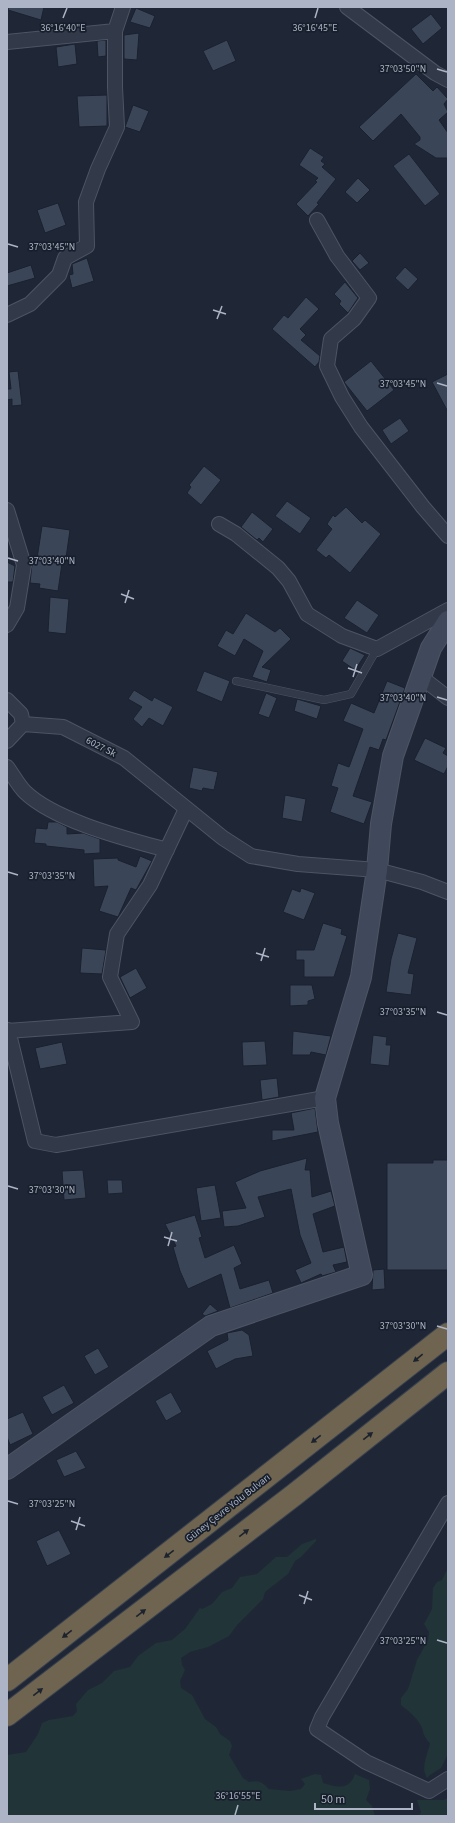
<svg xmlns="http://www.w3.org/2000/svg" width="455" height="1823" viewBox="0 0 455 1823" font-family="'Source Sans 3',sans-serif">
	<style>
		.green { fill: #213438 }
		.building { fill: #3a4558; stroke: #1a212e }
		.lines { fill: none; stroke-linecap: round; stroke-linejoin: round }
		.lane-casing { stroke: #4d5463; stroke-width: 8 }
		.street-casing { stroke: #4d5463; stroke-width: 16 }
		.secondary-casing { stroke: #4d5463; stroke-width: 22 }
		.highway-casing { stroke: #3a414f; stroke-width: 24 }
		.lane { stroke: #323948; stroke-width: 7 }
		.street { stroke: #323948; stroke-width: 14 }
		.secondary { stroke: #40485b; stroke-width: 20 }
		.highway { stroke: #6e644f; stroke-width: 22 }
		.oneway { fill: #1c222e }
		.ticks { fill: none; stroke: #acb4c5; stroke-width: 1.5 }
		.labels { text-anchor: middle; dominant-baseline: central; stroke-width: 3.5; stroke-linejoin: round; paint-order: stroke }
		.street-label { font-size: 10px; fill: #acb4c5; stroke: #181f2c }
		.ticks-label { font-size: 10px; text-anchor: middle; fill: #acb4c5; stroke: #181f2c; stroke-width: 3.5; stroke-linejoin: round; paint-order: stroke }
	</style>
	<rect width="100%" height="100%" fill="#1f2737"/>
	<path class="green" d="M316,1539V1541L301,1557L295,1561L288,1574L265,1592L263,1599L237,1625L229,1636L208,1647L190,1652L181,1658L182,1665L185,1670L180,1681L181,1688L192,1695L205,1719L216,1727L220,1734L230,1741L232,1746L229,1755L243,1778L249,1782C259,1780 262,1782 269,1789L290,1791L301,1789L305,1784L301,1779L315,1774L321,1775L323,1783C337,1787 349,1791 355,1774L369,1780L370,1789L366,1800L372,1806L375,1816H7V1755L26,1752L38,1734L42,1723L49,1720L73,1716L77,1711L76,1704L88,1690L102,1683L114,1671L130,1667L138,1656L156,1643L172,1640L185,1629L200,1608L202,1609L212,1604L222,1592L232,1588L240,1577L257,1574L276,1557H287L302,1544Z
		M448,1568V1754L441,1768L430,1775L427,1778C420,1767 428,1755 430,1743C421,1734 425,1732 420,1724C416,1717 407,1710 401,1705V1698L408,1689L417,1660L428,1640L429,1632L424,1624L432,1609L433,1588L437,1582L442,1580Z
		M448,1798V1816H419L421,1812L417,1800H444Z"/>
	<path class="building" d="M8,7H44L41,20L8,10Z
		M136,8L155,16L150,28L130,22Z
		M431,14L442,28L423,44L411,29Z
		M139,33L137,60L124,59V35Z
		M106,40V56L98,57L97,41Z
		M227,40L236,61L213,71L203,51Z
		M75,44L77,64L58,67L56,47Z
		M416,74L433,91L437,87L448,99L444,104L448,112L439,120L448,133V158H436L414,144L420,140V137L401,114L373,141L359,127Z
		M107,95V126L79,127L77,96Z
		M133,105L149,111L140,132L125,127Z
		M310,148L324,157L321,161L325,164L322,167L336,179L317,203L319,204L308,216L296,204L317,182L315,181L318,178L299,165Z
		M409,154L440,194L425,206L393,166Z
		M358,178L370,190L357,203L345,192Z
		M58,203L66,225L45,233L37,210Z
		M360,253L369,263L360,270L352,261Z
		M87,258L94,281L72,288L69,275L73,274L72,264Z
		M31,265L35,278L7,286V273Z
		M405,267L418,279L408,290L395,278Z
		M345,282L358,298L348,313L339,304L341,301L334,294Z
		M306,297L319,309L300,329L306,335L301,340L320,356L319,362L315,367L272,329L284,315L288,318Z
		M371,361L394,390L367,411L344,382Z
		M18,371L22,405L12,406V399L7,400V389H11L9,372Z
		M448,374V412L432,382Z
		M400,418L409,431L391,444L382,430Z
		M204,466L221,480L201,505L187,493L191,487L189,485Z
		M287,501L311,518L300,534L275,516Z
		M346,507L362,523L365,520L381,534L350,573L329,555L326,558L316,550L332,529L327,524L333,515L335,517Z
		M252,512L273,529L263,542L259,538L257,540L241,527Z
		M42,526L70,530L66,558L63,557L58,591L39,588L40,584L30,583L32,564L36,565Z
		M7,562L15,566L13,582H7Z
		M50,597L69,599L66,634L48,632Z
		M357,600L379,615L367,633L344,618Z
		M246,613L275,632L280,628L291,639L262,667L271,670L267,682L252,677L263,651L244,639L235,656L217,646L226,630L233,634Z
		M350,648L365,655L355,670L342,661Z
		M204,671L230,681L222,702L196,691Z
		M387,681L405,688L386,740L383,739L379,750L370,747L353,796L372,802L364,824L330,812L338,788L331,786L338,763L349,767L363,729L343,721L351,703L374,713Z
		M134,690L152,701L154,697L173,707L163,726L149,718L142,727L133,719L142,707L128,699Z
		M266,693L277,698L269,718L258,714Z
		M297,699L321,706L317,719L294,711Z
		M425,738L446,748L443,753L448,756V766L444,774L414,760Z
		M193,767L218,772L214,790L203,788L202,791L189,788Z
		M285,795L306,799L302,822L282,818Z
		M48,822H57L67,827V834L83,833L100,839V853L84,854V850L46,846V844L34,843L36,828L47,829Z
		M140,856L152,861L136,890L131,888L118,917L99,911L108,886L94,887L93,859L118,858V860L136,867Z
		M301,888L315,893L304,920L283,912L292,889L300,892Z
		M323,923L342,929L341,934L347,936L334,977H304V960H296V950H314Z
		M398,933L417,938L408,973L414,974L411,995L386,992L391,959Z
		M82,948L106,950L102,974L80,973Z
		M136,968L147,988L130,998L120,977Z
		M290,985H312L315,999L308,1001V1005L290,1006Z
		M293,1031L331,1036L326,1055L311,1052L310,1055H292Z
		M373,1035L387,1037L386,1045H391L389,1066L370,1064Z
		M265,1041L267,1065L243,1066L242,1042Z
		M62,1042L67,1064L40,1069L35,1048Z
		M277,1078L279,1097L262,1100L260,1080Z
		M315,1108L318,1132L272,1141V1130H294L291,1113Z
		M307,1158L305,1170H310L312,1197L331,1191L335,1206L313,1214L323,1252L344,1247L347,1262L333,1265L336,1272L322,1276L321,1274L301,1283L295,1270L311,1263L300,1235L291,1189L258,1197L265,1217L238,1226L224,1227L222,1211L246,1208L235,1182L260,1171Z
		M433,1160H448V1270H387V1163H433Z
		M83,1170L86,1198L64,1200L62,1171Z
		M107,1180H122L123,1193L108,1194Z
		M215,1185L221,1218L201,1221L196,1188Z
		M195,1215L202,1237L199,1238L205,1258L234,1245L242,1264L234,1268L240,1289L269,1280L273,1293L230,1308L221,1274L188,1289L180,1271L173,1247L176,1246L165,1224Z
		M384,1269L385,1289L372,1290L373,1270Z
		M210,1304L218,1311L205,1316L202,1314Z
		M242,1330L249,1335L253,1356L235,1359L216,1369L207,1351L228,1340L227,1333Z
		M98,1348L109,1367L95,1375L84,1356Z
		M64,1385L74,1403L52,1415L42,1397Z
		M171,1392L182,1412L166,1421L155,1401Z
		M23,1412L33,1434L10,1445L7,1437V1419Z
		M76,1451L86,1468L64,1477L56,1460Z
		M59,1530L71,1554L47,1566L36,1541Z"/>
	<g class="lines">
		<defs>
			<path id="lane" d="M236,681L324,700L351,694L377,649"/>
			<path id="street" d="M347,7L435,73L448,80
				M7,42L115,31
				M317,220L337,256L369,298L354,319L331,339L327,366L342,397L361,427L423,507L448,536
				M7,315L30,304L59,275L65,258L87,246L86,202L98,169L117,127L115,87V31L123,7
				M7,510L24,565L17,608L7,625
				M219,524L236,534L278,568L289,581L307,614L342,636L377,649L448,610
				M421,677L448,698
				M7,700L21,714L23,724
				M7,741L23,724L63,727L124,758L223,838L251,856L298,864L377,870L422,882L448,892
				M7,767C13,775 18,785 25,792C55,821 127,839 167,850
				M8,1030L35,1141L56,1145L325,1098
				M7,1031L132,1022L110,977L117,934L150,885L186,809
				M448,1503L322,1717L317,1729L366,1762L429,1791L448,1779"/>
			<path id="secondary" d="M7,1469L211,1326L362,1275L328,1123L325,1098L361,977L377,870L381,824L393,756L431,648L448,621"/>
			<path id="highway" d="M7,1680L448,1334
				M7,1715L294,1495L448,1373"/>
		</defs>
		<use href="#lane" class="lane-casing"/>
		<use href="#street" class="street-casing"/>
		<use href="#secondary" class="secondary-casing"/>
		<use href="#highway" class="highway-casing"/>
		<use href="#lane" class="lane"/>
		<use href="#street" class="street"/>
		<use href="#secondary" class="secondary"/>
		<use href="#highway" class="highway"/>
	</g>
	<defs><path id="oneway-solid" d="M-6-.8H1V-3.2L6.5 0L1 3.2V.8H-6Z"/></defs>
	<g class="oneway">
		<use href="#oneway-solid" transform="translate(418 1358) rotate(141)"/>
		<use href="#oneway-solid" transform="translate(368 1436) rotate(-38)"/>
		<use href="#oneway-solid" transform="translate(316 1439) rotate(142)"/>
		<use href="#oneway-solid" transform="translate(244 1533) rotate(-38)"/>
		<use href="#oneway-solid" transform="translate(169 1554) rotate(142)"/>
		<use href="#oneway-solid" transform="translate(141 1613) rotate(-38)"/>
		<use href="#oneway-solid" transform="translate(67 1634) rotate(142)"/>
		<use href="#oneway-solid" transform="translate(38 1692) rotate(-38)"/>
	</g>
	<path class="ticks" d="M63,18L67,8M315,18L318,8M437,69L447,72M8,244L18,247M213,310L226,314M217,319L222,306M437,383L447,386M8,558L18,561M121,594L134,599M125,603L129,590M348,668L362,673M353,677L357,664M437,697L447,700M8,872L18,875M256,953L269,957M261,961L265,948M437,1012L447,1015M8,1186L18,1189M164,1237L177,1241M168,1246L172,1232M437,1326L447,1329M8,1501L18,1504M71,1521L85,1526M76,1530L80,1517M299,1595L312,1600M304,1604L308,1591M437,1640L447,1643M235,1815L238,1805"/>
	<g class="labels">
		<g class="street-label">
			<text transform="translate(101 747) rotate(27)">6027 Sk</text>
			<text transform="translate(228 1508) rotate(-38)">Güney Çevre Yolu Bulvarı</text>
		</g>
	</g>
	<g class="ticks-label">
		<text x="63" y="31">36°16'40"E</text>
		<text x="315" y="31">36°16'45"E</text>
		<text x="403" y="72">37°03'50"N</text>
		<text x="52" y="250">37°03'45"N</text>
		<text x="403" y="387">37°03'45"N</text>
		<text x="52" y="564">37°03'40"N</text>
		<text x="403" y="701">37°03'40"N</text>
		<text x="52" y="879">37°03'35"N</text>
		<text x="403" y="1015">37°03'35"N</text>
		<text x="52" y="1193">37°03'30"N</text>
		<text x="403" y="1329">37°03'30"N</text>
		<text x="52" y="1507">37°03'25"N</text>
		<text x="403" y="1644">37°03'25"N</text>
		<text x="238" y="1799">36°16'55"E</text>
	</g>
	<rect width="455" height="1823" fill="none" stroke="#acb4c5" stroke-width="16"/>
	<path d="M315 1803v6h97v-6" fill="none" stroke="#acb4c5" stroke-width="2"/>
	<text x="321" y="1803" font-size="12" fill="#acb4c5" stroke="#181f2c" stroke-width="3" paint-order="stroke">50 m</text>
</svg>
